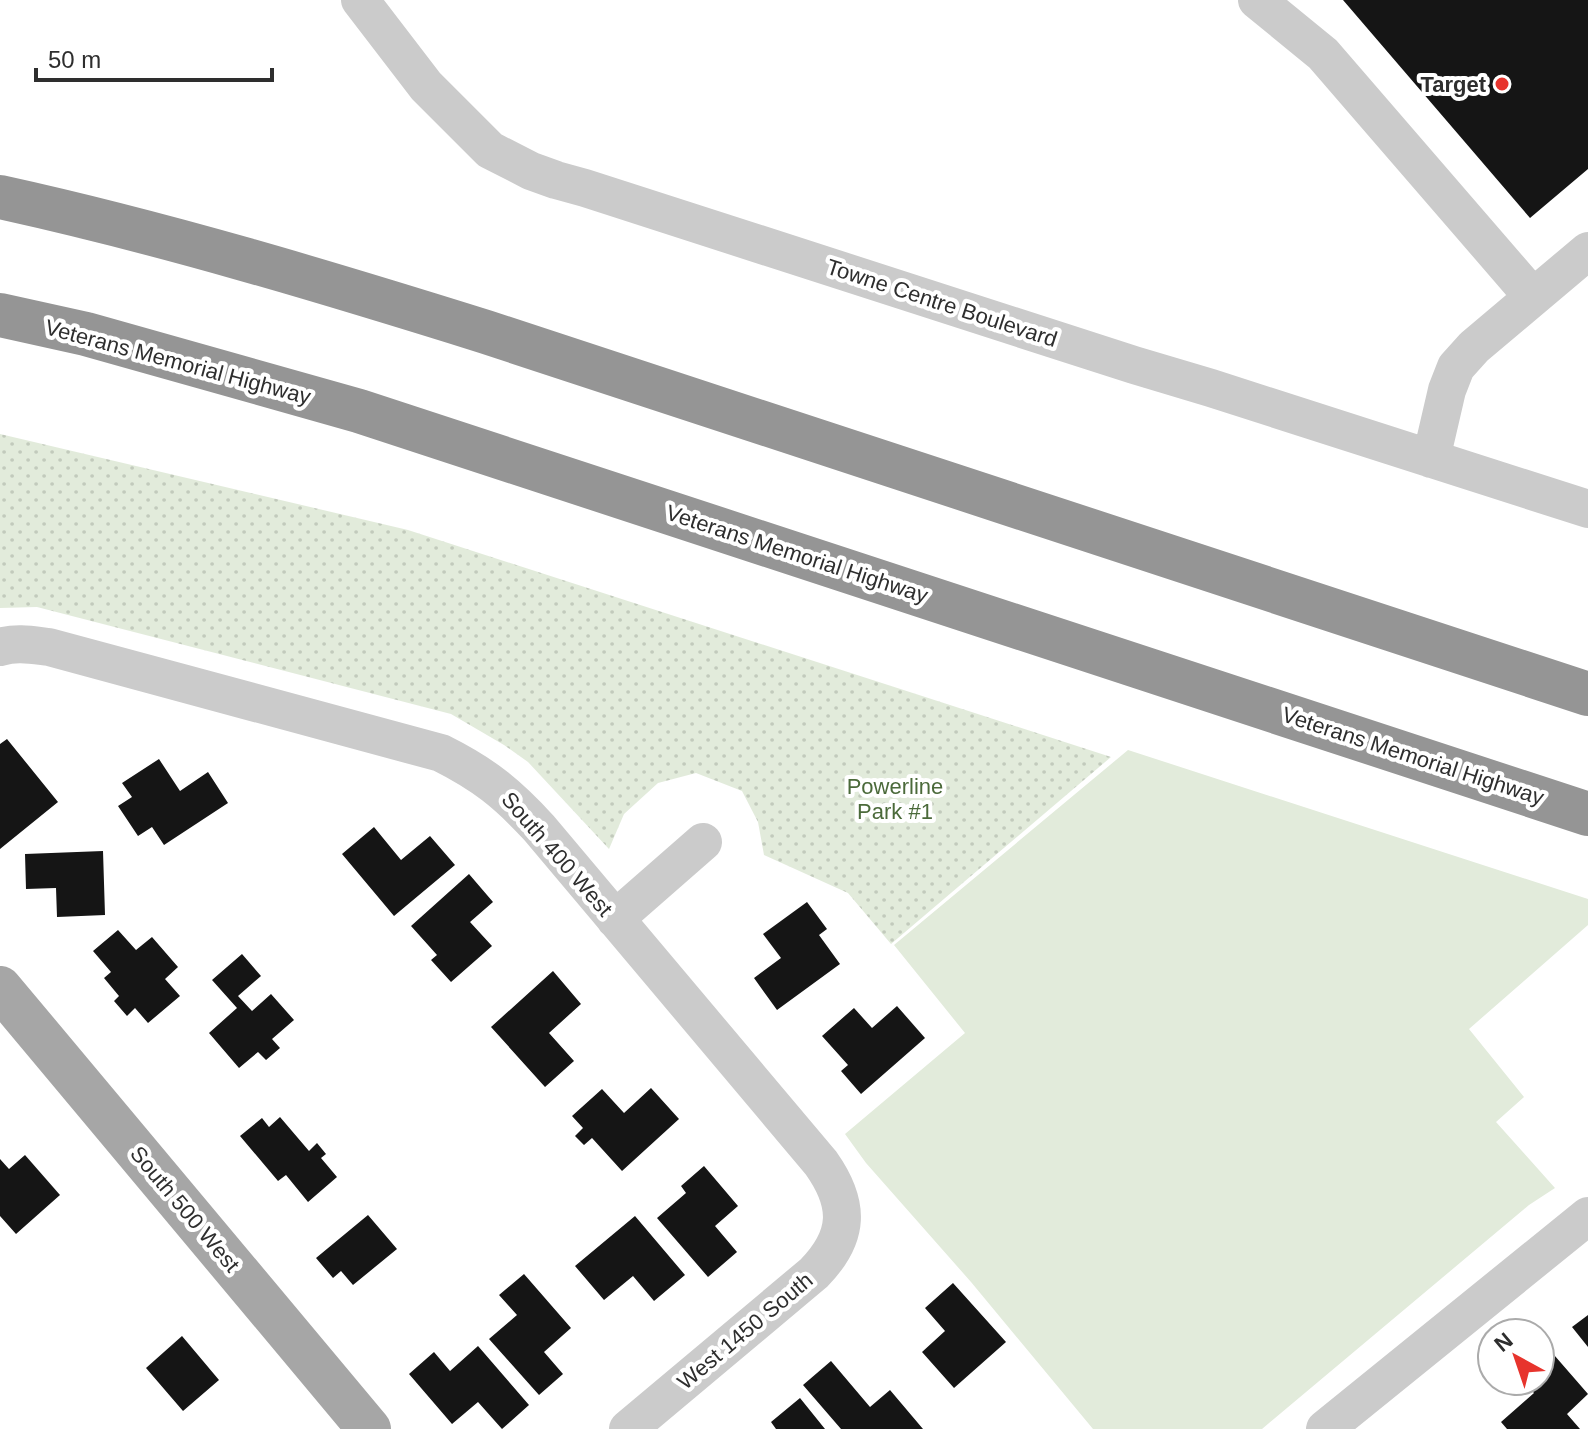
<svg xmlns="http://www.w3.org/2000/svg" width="1588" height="1429" viewBox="0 0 1588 1429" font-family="Arial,sans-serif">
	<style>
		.green { fill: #e2ebdb }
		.park { fill: url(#park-dots) }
		.building { fill: #151515 }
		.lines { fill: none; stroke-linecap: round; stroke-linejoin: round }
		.minor { stroke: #cbcbcb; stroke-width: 38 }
		.major { stroke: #a6a6a6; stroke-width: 44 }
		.highway { stroke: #959595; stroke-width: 44 }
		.poi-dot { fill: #e7342d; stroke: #fff; stroke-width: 3 }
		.labels { text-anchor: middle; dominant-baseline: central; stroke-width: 8; stroke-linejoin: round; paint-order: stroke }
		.poi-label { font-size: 22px; font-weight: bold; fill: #2e2e2e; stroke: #fff; text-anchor: end }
		.street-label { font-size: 22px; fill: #2e2e2e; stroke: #fff }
		.park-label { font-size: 22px; fill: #4b6a3a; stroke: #fff }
	</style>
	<defs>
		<pattern id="park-dots" width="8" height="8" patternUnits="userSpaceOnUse" patternTransform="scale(2)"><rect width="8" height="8" fill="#e2ebdb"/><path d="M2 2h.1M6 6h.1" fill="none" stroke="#c2cabc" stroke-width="1.8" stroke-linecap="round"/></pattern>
	</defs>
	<rect width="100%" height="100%" fill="#fff"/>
	<path class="green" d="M1128,750L1588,899V925L1469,1029L1524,1097L1496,1122L1555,1188L1529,1205L1262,1429H1093L971,1282L866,1163L845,1134L965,1033L894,945Z"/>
	<path class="park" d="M0,434L408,530L1111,757L891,944L848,893L764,855L758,822L742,791L696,773L658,783L624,814L609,849L528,762L504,745L451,714L37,607L0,608Z"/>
	<path class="building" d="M1343,0H1588V169L1530,218Z
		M7,739L58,802L0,849V744Z
		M159,759L180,791L208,772L228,803L164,845L152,827L138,836L118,806L132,797L122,783Z
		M374,827L401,860L430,836L455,865L394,916L342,854Z
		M103,851L105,915L57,917L56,888L26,889L25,854Z
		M469,874L493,902L470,922L492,946L451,982L431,960L437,955L411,926Z
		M807,902L827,929L819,935L840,964L777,1010L754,978L781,958L763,934Z
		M118,930L136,950L152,937L178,967L165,979L180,996L148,1023L135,1008L127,1016L114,1001L119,996L104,978L111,972L93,951Z
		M242,954L261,976L238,996L252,1011L271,994L294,1020L272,1039L280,1048L266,1060L258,1052L239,1068L209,1033L237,1008L212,980Z
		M553,971L581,1004L549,1033L574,1061L545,1087L491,1027Z
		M897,1006L925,1038L861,1094L841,1071L848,1065L822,1036L854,1008L872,1028Z
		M651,1088L679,1119L622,1171L592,1138L584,1145L575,1136L583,1128L572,1116L602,1089L624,1113Z
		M280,1117L309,1151L317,1143L326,1154L321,1158L337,1177L308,1202L286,1175L278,1181L240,1136L262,1118L269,1127Z
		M25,1155L60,1195L16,1234L0,1216V1159L9,1169Z
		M704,1166L738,1206L715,1226L737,1252L708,1277L657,1218L686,1193L681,1186Z
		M368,1215L397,1249L353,1285L341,1271L333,1278L316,1258Z
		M635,1216L685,1275L654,1301L633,1276L604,1300L575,1266Z
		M524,1274L571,1328L544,1352L563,1374L539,1395L489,1339L517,1315L499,1295Z
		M953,1283L1006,1342L954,1388L922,1352L945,1331L925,1308Z
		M1588,1315V1347L1572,1327Z
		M182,1336L219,1380L183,1411L146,1368Z
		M478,1346L529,1405L502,1429L478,1402L452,1424L409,1374L434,1352L450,1371Z
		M1548,1348L1588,1394L1567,1414L1580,1429H1507L1501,1422L1534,1393L1523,1381H1540V1355Z
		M831,1361L870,1407L890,1390L923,1429H841L803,1385Z
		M800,1398L825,1429H776L771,1422Z"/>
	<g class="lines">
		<path class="minor" d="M360,0L426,86L490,150L531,171L556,180L585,188L1134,365L1211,388L1588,509
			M1257,0L1323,54L1533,297
			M1431,459L1447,390L1456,367L1474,347L1588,251
			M0,647C16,642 32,645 49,647L441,753C483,774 507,793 539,828L821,1163C850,1204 850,1236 814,1273L628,1429
			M615,919L703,842
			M1325,1429L1588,1216"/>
		<path class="major" d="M0,988L369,1429"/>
		<path class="highway" d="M0,197C164,233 326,282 486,332L1588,694
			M0,315L86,334L359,411L1588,814"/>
	</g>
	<circle class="poi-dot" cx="1502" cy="84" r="8"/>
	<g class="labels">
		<g class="poi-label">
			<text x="1486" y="84">Target</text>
		</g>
		<g class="street-label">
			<text transform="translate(942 303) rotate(18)">Towne Centre Boulevard</text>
			<text transform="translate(178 362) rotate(15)">Veterans Memorial Highway</text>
			<text transform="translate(797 554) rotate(18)">Veterans Memorial Highway</text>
			<text transform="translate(1413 756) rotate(18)">Veterans Memorial Highway</text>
			<text transform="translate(557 854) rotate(49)">South 400 West</text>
			<text transform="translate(185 1209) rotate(50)">South 500 West</text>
			<text transform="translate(745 1331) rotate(-40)">West 1450 South</text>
		</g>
		<g class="park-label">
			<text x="895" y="786">Powerline<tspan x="895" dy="25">Park #1</tspan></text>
		</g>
	</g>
	<g transform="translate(1516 1357) rotate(320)"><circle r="38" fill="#ffffff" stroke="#ababab" stroke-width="2"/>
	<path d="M0-6L14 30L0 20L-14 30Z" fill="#e7342d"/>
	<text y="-12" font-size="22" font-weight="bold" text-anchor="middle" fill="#2e2e2e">N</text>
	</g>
	<path d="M36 68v12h236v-12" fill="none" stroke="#2e2e2e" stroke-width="4"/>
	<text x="48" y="68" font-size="24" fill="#2e2e2e" stroke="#ffffff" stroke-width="6" paint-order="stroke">50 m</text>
</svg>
